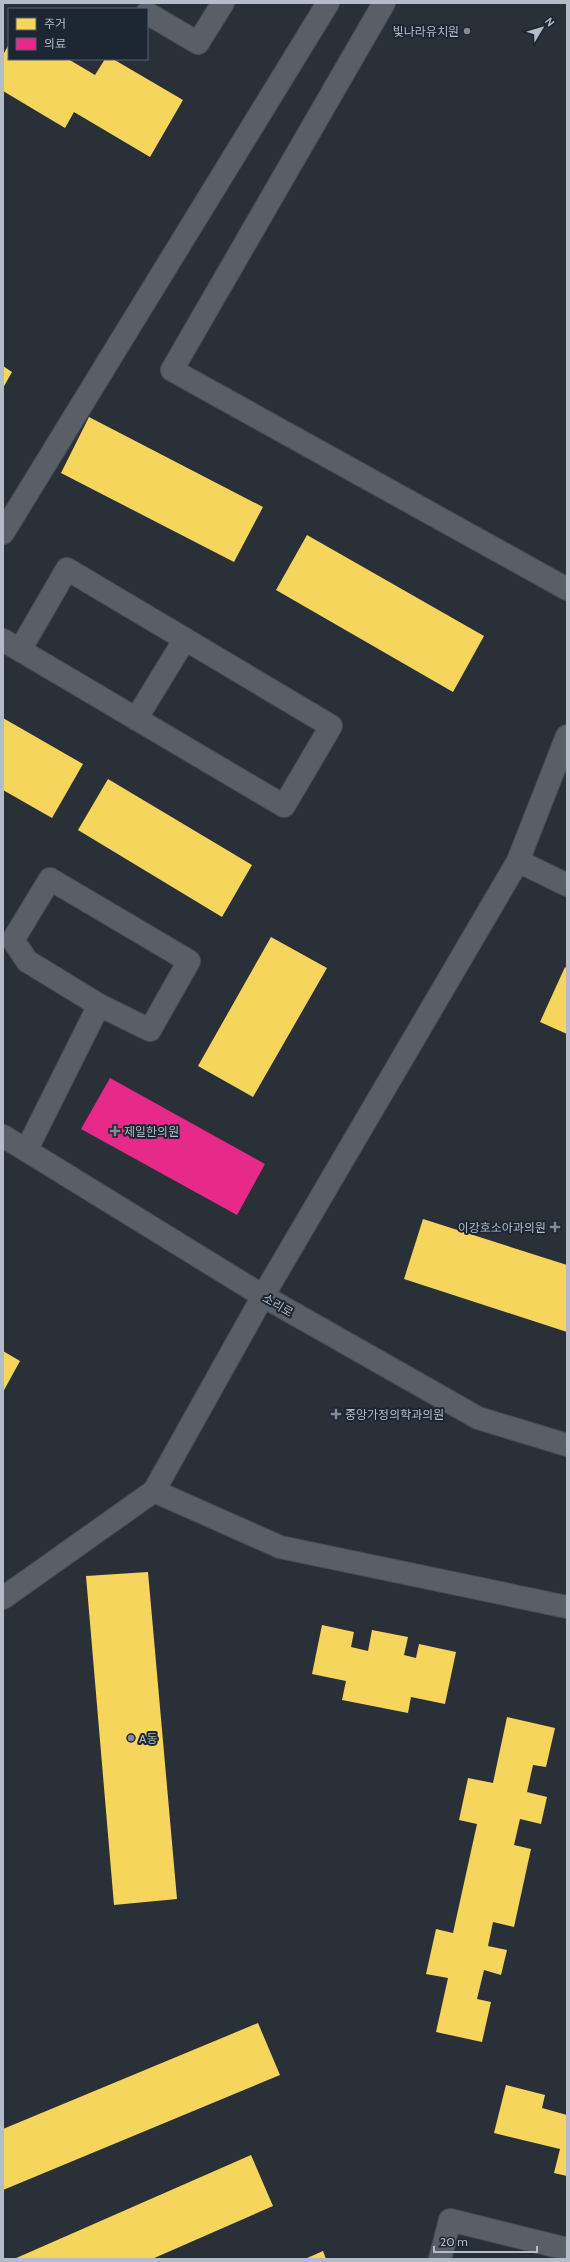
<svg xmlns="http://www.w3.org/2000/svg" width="570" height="2262" viewBox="0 0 570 2262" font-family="Cabin,'Noto Sans KR',sans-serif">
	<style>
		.homes { fill: #f6d55c }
		.health { fill: #e7298a }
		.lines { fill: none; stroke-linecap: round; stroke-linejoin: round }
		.minor-casing { stroke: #484c53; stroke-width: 24 }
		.minor { stroke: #5a5e66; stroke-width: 22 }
		.poi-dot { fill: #848b96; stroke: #1d2633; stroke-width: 1.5 }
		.labels { text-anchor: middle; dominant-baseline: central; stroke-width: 4; stroke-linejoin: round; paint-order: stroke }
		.poi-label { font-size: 12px; fill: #b4bcc9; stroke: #1d2633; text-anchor: start }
		.street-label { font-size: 12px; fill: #b4bcc9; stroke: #1d2633 }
	</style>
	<rect width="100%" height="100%" fill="#2a3038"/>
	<path class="homes" d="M9,44V59H68L95,75L105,59H113L183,100L150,157L74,112L65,128L3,91V55Z
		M3,366L12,372L3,388Z
		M89,417L263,507L234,562L61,473Z
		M307,535L484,636L453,692L276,590Z
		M3,718L83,764L52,818L3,790Z
		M108,779L252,865L222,917L78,830Z
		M271,937L327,968L253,1097L198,1066Z
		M565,967L567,969V1034L540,1022Z
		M423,1219L567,1265V1332L404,1279Z
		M3,1351L20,1361L3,1392Z
		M148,1572L177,1899L114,1905L86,1576Z
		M322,1625L354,1632L351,1647L368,1651L372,1630L408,1637L404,1655L416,1658L419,1644L456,1652L445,1704L411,1697L408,1713L342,1700L346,1681L312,1674Z
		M507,1717L555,1728L546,1767L533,1765L527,1792L547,1797L541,1824L520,1819L514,1845L531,1849L514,1927L493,1922L488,1946L507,1950L501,1975L484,1970L477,1999L491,2002L482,2042L436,2032L448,1978L426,1974L436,1929L453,1933L477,1824L459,1820L468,1778L493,1783Z
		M258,2023L280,2075L3,2190V2129Z
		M506,2085L545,2095L542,2108L567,2115V2176L554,2173L560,2149L494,2133Z
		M251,2155L273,2206L152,2259H14Z
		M323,2251L326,2259H305Z"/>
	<path class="health" d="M110,1078L265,1164L237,1215L81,1129Z"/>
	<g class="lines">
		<defs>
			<path id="minor" d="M384,3L172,370L567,589
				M147,13L198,43L223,3
				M3,533L328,3
				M3,640L284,806L331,726L67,569L20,650
				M136,719L185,639
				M518,861L567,885
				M50,879L189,961L150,1030L99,1005L27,961L13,940Z
				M3,1136L263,1296L478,1418L567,1445
				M27,1149L99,1005
				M154,1491L280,1547L567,1607
				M3,1598L154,1491L263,1296L518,861L567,736
				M440,2259L450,2220L567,2249"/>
		</defs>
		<use href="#minor" class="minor-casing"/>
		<use href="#minor" class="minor"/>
	</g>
	<g class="poi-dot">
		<circle cx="467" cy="31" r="4"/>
		<path d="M113 1125h4v4h4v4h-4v4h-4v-4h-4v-4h4z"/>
		<path d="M553 1221h4v4h4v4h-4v4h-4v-4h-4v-4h4z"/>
		<path d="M334 1408h4v4h4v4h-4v4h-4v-4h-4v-4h4z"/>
		<circle cx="131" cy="1738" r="4"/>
	</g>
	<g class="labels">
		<g class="poi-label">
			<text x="459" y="31" text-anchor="end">빛나라유치원</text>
			<text x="124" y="1131">제일한의원</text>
			<text x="546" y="1227" text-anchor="end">이강호소아과의원</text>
			<text x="345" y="1414">중앙가정의학과의원</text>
			<text x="139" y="1738">A동</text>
		</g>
		<g class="street-label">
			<text transform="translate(278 1305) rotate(30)">소리로</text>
		</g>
	</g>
	<rect width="570" height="2262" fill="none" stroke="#b4bcc9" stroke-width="8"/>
	<rect x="8" y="8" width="140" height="52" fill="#1d2633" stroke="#59626f"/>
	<rect x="16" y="18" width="20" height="12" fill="#f6d55c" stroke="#59626f"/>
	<text x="44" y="28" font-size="12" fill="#b4bcc9">주거</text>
	<rect x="16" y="38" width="20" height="12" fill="#e7298a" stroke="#59626f"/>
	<text x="44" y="48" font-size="12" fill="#b4bcc9">의료</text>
	<g transform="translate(542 28) rotate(52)" stroke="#1d2633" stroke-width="3" paint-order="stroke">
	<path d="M0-3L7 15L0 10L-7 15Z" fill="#b4bcc9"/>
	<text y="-6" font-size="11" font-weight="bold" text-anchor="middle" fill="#b4bcc9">N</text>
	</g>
	<path d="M434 2246v6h103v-6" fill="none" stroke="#b4bcc9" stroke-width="2"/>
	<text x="440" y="2246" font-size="12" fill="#b4bcc9" stroke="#1d2633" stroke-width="3" paint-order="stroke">20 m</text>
</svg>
